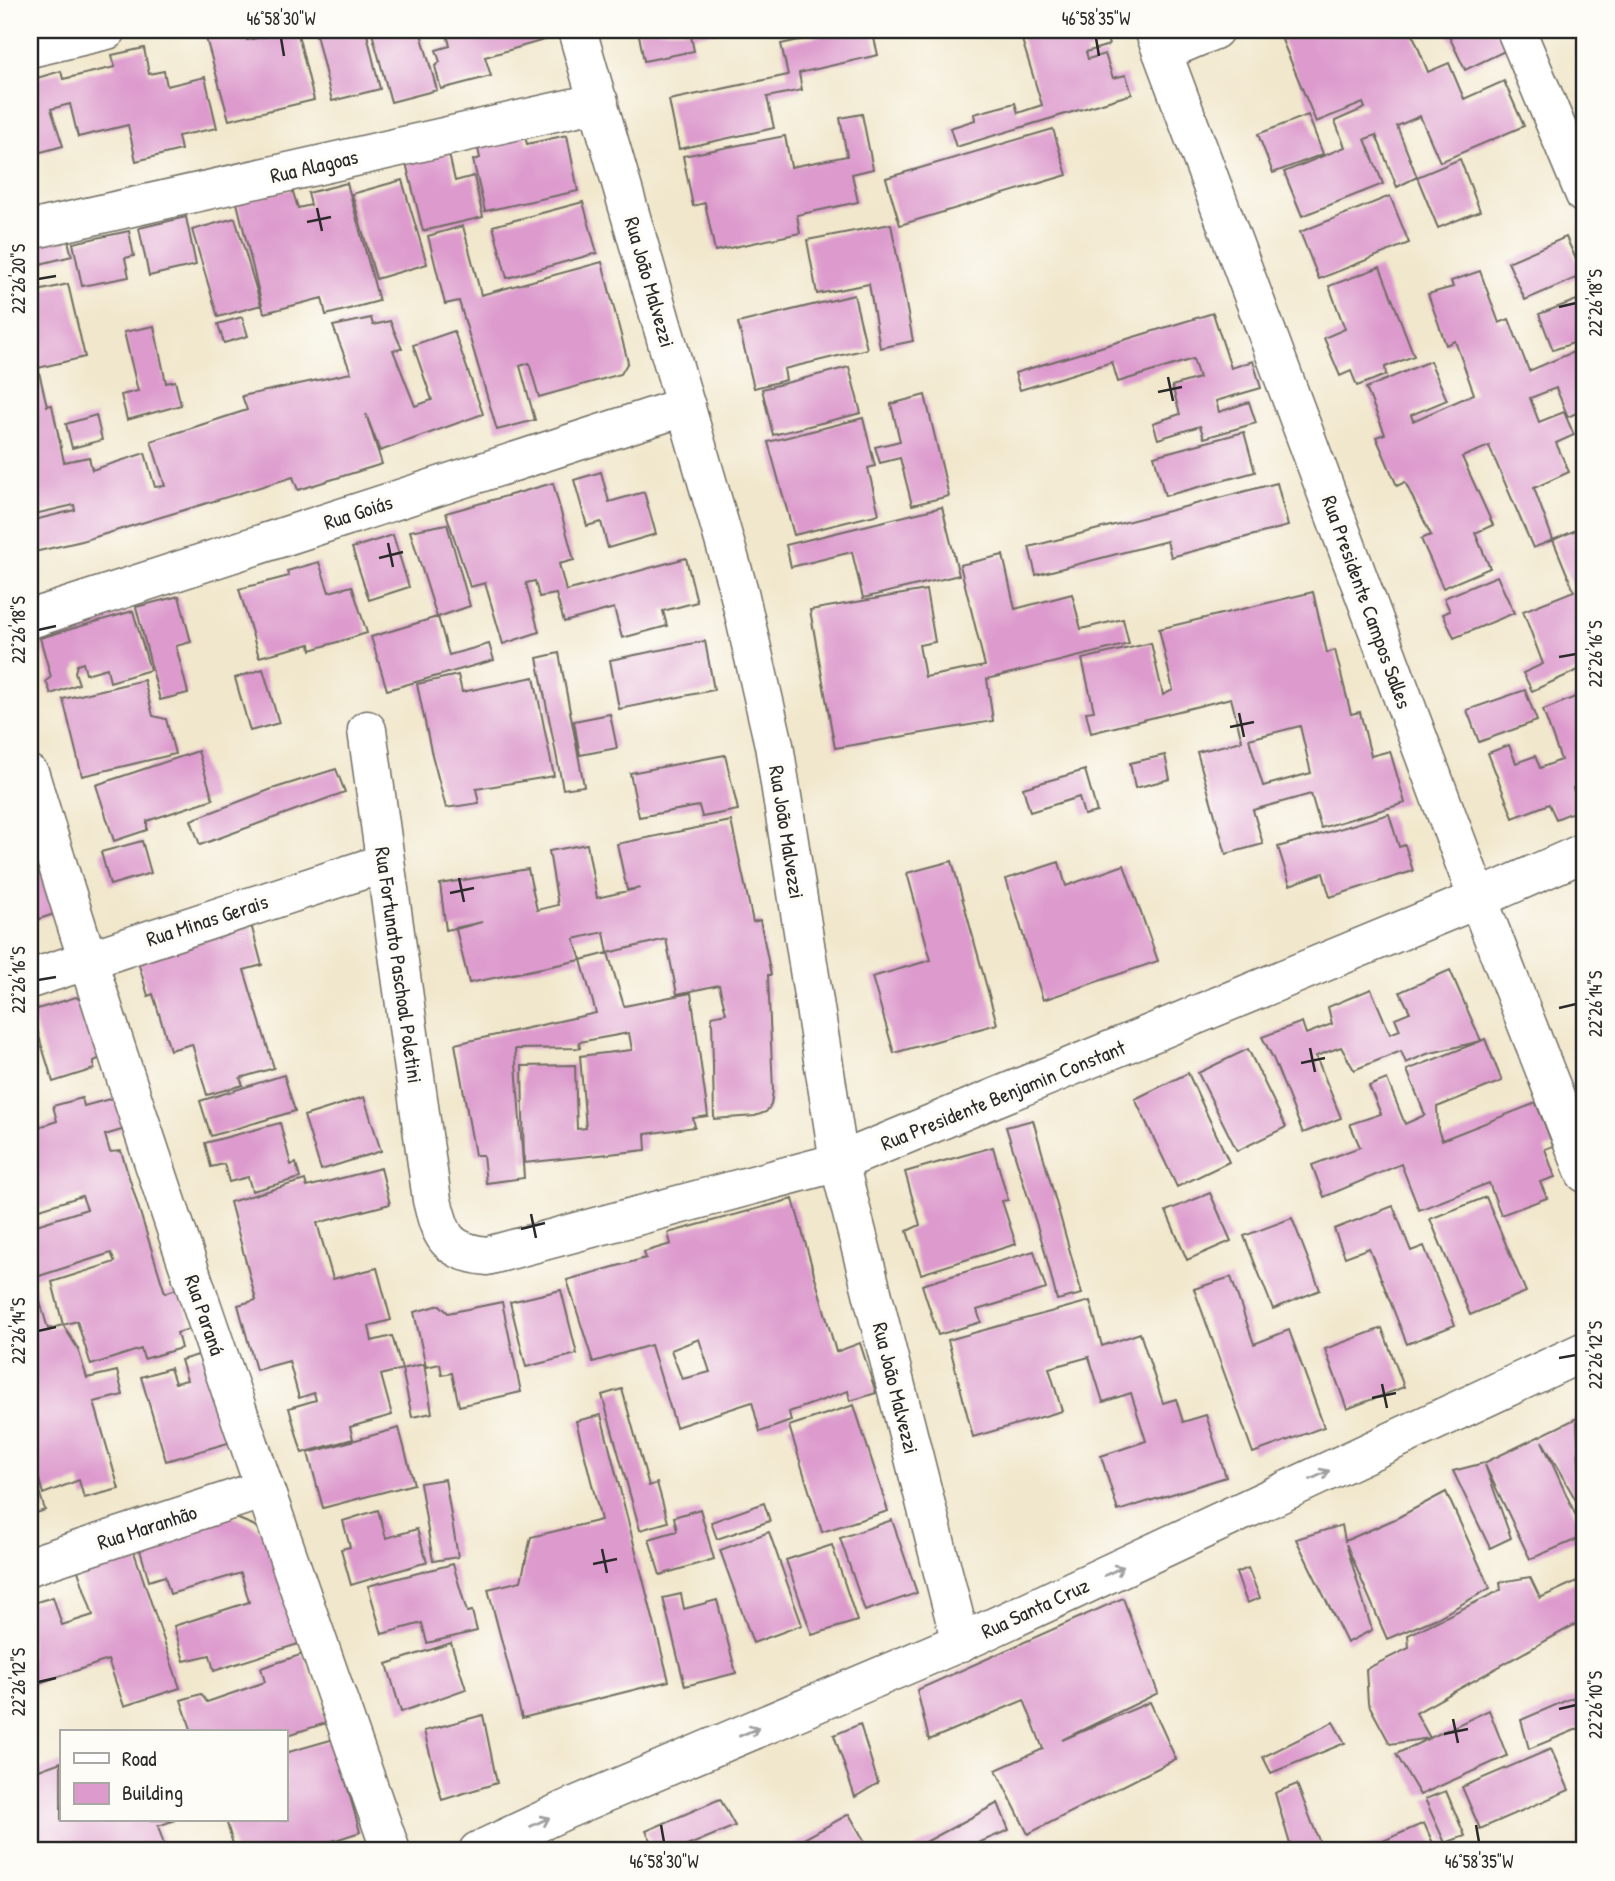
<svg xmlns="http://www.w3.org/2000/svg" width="1615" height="1881" viewBox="0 0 1615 1881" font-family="'Patrick Hand',sans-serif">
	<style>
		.building { fill: #dd9bcd; fill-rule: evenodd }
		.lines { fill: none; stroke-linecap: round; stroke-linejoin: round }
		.minor-casing { stroke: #706d63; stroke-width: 41 }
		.tertiary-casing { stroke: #706d63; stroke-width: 41 }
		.minor { stroke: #fff; stroke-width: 38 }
		.tertiary { stroke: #fff; stroke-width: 38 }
		.oneway { stroke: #a0a0a0 }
		.ticks { fill: none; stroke: #2b2b2b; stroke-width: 2.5 }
		.labels { text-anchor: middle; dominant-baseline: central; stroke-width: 7; stroke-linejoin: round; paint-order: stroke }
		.street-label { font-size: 21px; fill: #2b2b2b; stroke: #fdfcf7 }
		.neatline { fill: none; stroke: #2b2b2b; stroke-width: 2.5 }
		.ticks-label { font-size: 18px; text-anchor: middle; fill: #2b2b2b }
	</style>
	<rect width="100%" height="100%" fill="#fdfcf7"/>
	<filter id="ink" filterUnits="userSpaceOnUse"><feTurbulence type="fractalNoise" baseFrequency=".0143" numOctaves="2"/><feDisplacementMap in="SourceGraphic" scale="14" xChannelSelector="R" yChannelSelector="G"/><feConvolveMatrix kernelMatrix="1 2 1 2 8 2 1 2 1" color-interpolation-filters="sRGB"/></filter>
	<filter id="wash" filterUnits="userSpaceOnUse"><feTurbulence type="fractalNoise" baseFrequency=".00686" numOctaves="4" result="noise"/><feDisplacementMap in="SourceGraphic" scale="28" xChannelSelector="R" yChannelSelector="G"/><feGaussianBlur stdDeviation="1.57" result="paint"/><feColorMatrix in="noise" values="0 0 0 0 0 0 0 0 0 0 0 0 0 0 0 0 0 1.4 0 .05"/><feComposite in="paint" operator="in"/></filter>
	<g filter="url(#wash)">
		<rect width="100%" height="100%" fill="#f1e7cc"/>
		<g id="blocks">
			<path class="building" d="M211,30H243L247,40L297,30L314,100L229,120L204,31Z
				M315,30H420L437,90L391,102L372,33L367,34L380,89L332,101Z
				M446,30H548L551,38L485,57L491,76L441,89L435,66L440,62L436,50L450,46Z
				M638,30H719L720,31L691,36L694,51L644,61Z
				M844,30H872L878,55L799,73L802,90L767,97L774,128L679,149L669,100L788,75L781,44Z
				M1019,30H1104L1109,45L1086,52L1088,59L1105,54L1113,78L1126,75L1132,94L956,147L950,128L975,120L974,114L1015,103L1018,113L1042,105Z
				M1307,30H1385L1387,34L1397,30H1411L1428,72L1449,63L1464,99L1504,81L1524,126L1440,162L1420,116L1397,126L1417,177L1397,187L1376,135L1365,139L1383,184L1302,216L1284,172L1345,147L1335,121L1365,108L1363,103L1316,122L1282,40Z
				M1446,30H1501L1509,49L1465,70Z
				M144,48L149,74L164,71L167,86L205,77L217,128L178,136L181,150L136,161L128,125L78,137L70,104L51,109L63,146L30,155V80L61,71L63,79L115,67L112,55Z
				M862,114L873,169L852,174L858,202L797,215L800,233L715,251L705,203L693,206L683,156L785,136L791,167L847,156L840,118Z
				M1308,115L1323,154L1273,173L1258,134Z
				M1053,129L1067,175L900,225L886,178Z
				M524,133L527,144L567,135L578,191L485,211L473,160L480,158L477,144Z
				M447,145L455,181L474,176L483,217L423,231L404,155Z
				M1460,159L1480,211L1438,228L1417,177Z
				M402,180L427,264L376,279L352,194Z
				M347,183L379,301L326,315L322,298L264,313L237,203L292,189L298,208L311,205L308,193Z
				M1390,196L1409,243L1319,279L1300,232Z
				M583,202L597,253L507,278L493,226Z
				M186,217L196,265L149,276L139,228Z
				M235,218L261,305L218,317L192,230Z
				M891,224L913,341L880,348L869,284L817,294L807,240Z
				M463,226L481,295L602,262L628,362L621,374L539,397L529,363L520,366L535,420L497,430L459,301L445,304L428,236Z
				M65,229L72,256L32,266L38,291L68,284L85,357L38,368L47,406L52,405L64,462L89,457L92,470L145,453L155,487L165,486L151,441L247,410L242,396L351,373L333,326L371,318L373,325L390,321L402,349L393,350L415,406L432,400L413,345L454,331L483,414L380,451L366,414L382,464L298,490L293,477L82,541L30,553V521L75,510L74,505L30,515V237Z
				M129,231L134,256L125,258L129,277L82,286L73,243Z
				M1566,237L1583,275L1525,300L1508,262Z
				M1380,267L1414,356L1385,367L1386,375L1357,386L1351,371L1340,376L1324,338L1345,329L1329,286Z
				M1480,271L1499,323L1509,319L1529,371L1585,347V409L1568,417L1556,388L1530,398L1539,422L1564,412L1574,435L1556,443L1569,472L1534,488L1553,540L1533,548L1489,446L1462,457L1493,525L1475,533L1490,568L1443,588L1421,539L1431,535L1405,482L1397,486L1376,437L1385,434L1366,388L1430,361L1447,400L1411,415L1413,421L1474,394L1455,341L1446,345L1428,294L1453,287L1451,281Z
				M854,295L867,349L784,369L786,380L754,388L738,323Z
				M1585,297V339L1553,350L1539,314Z
				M1213,313L1231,368L1253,361L1261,388L1216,401L1219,412L1249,402L1256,423L1204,438L1200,426L1158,439L1153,423L1180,414L1172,386L1199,378L1193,359L1118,382L1112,362L1020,390L1015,373Z
				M242,317L248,336L224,343L218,324Z
				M154,326L166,383L175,381L181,405L127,420L121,395L138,391L124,332Z
				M849,367L861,413L773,435L762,389Z
				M925,395L949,496L912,505L900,458L880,463L875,447L900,441L891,404Z
				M96,415L102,440L72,448L66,424Z
				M863,418L875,466L868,468L879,514L794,535L768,442Z
				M1244,432L1255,472L1165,496L1154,456Z
				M601,472L609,502L644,492L656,534L608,548L601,522L587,526L574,480Z
				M553,483L574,560L559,564L566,591L686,558L697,602L663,611L667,626L622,638L614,608L564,622L556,594L539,597L535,581L526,583L539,632L503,644L485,583L470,587L446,513Z
				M1277,483L1288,526L1171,557L1167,541L1036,575L1029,547Z
				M942,507L959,575L863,598L852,552L791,567L786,545Z
				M447,524L470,606L438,617L449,655L489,644L494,660L387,690L371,637L437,617L410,531Z
				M1585,526V667L1532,691L1523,673L1543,664L1523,611L1574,591L1553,540Z
				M393,535L409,587L369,600L352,548Z
				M1003,555L1015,609L1072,594L1081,629L1123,619L1129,644L987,679L993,721L835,748L810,610L926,590L935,642L919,645L925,677L985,666L960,565Z
				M319,562L329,592L352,586L367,633L311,650L310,644L259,657L239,589L289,576L287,571Z
				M1497,576L1514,613L1454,638L1443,614L1450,611L1444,598Z
				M1313,592L1327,653L1335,650L1351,714L1360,712L1371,756L1390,751L1405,803L1321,828L1311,794L1253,810L1263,844L1226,854L1197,752L1242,741L1231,698L1091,733L1086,712L1094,711L1082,659L1151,643L1163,695L1173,690L1159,629ZM1300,726L1311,773L1263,786L1249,739Z
				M179,596L191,642L176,646L188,693L160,700L136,607Z
				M133,611L150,670L110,682L107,668L86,674L83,663L77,665L75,672L79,684L51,694L46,681L51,677L40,638Z
				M705,641L714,690L619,709L610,660Z
				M559,653L584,786L563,789L537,658Z
				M263,669L279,723L250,731L235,678Z
				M458,675L462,692L534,677L554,776L476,789L479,803L446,808L431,751L417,684Z
				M144,680L153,716L166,719L175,754L82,776L63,699Z
				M1525,690L1537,721L1479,742L1467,710Z
				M1585,693V783L1573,788L1581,809L1556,819L1549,804L1513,818L1488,753L1509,745L1516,763L1535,756L1540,768L1561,760L1543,710Z
				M610,714L617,748L580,755L574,721Z
				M198,751L213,799L147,821V830L114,841L96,785Z
				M725,755L738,810L702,817L699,806L639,817L630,773Z
				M1165,755L1170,779L1135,788L1130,763Z
				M336,769L345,792L200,845L191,820L272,789Z
				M1085,770L1097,812L1084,815L1079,797L1030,812L1023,788Z
				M1389,814L1399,847L1405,845L1413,871L1330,897L1323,873L1290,885L1278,847Z
				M731,821L753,922L760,920L771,975H768L773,1090L771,1105L766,1112L755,1116L714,1119L712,1016L726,1013L719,985L677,994L666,939L608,953L624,1006L691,993L708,1116L693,1118L695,1127L645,1134L646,1150L524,1163L522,1066L575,1065L577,1129L586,1128L580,1056L632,1050L629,1033L579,1042L580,1048L515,1049L524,1178L486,1183L483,1155H475L455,1044L596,1013L581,960L469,983L456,929L482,922L446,930L440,884L528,869L537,910L558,905L549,851L587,844L597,898L640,888L627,890L617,844ZM604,932L608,953L581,960L574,939Z
				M142,841L151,873L110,885L101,852Z
				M952,861L997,1024L894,1053L872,977L931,960L907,873Z
				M1059,862L1066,886L1124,865L1158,961L1043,1000L1006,879Z
				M43,867L57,913L30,922V871Z
				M249,917L262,965L244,970L274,1068L240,1078L243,1085L207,1095L192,1044L170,1050L153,994L148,996L134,948Z
				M1450,970L1481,1041L1485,1039L1502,1081L1437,1107L1438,1130L1442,1140L1536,1103L1553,1146L1545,1149L1555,1177L1540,1182L1547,1198L1501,1215L1489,1183L1419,1210L1401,1164L1324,1197L1312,1165L1360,1147L1350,1124L1381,1114L1369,1086L1387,1079L1405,1124L1425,1115L1407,1070L1481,1041L1427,1054L1406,1063L1401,1051L1354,1070L1341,1047L1316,1056L1341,1118L1303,1133L1273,1058L1262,1037L1302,1022L1306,1034L1332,1024L1328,1007L1371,989L1390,1034L1400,1030L1395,1018L1410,1012L1400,992Z
				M76,997L84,1003L103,1057L94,1061V1069L53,1082L31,1011Z
				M30,1028L36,1047L30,1049Z
				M1248,1049L1286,1127L1237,1151L1198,1073Z
				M1188,1073L1229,1162L1177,1187L1135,1099Z
				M284,1075L295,1111L211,1136L200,1101Z
				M117,1097L125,1129L105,1135L110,1152L121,1151L165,1293L179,1288L192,1328L177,1333L181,1348L144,1359L141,1349L91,1365L77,1321L63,1325L52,1282L115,1262L111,1253L33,1278L48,1329L63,1325L78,1349L87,1378L117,1371L123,1395L94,1402L119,1489L84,1498L79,1480L43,1494L30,1446V1227L87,1209L82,1196L30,1212V1130L57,1121L53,1106L82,1098L84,1106Z
				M364,1097L381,1151L321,1170L304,1116Z
				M1033,1120L1082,1294L1057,1300L1044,1248L1006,1127Z
				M280,1123L291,1165L296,1163L300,1178L252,1191L248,1177L229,1182L224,1164L211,1167L205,1143Z
				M993,1147L1008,1200L1002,1201L1016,1244L921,1274L907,1231L920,1225L905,1172Z
				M381,1168L390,1204L317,1223L333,1279L377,1268L391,1320L369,1326L372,1341L392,1336L402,1369L424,1364L432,1413L412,1417L402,1369L381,1375L392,1415L350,1427L353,1439L302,1453L289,1408L316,1400L314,1393L299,1398L289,1361L256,1370L238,1305L256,1300L230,1202L305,1180L307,1187Z
				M1210,1193L1231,1241L1187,1260L1166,1211Z
				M1486,1197L1526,1292L1470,1315L1430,1219Z
				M793,1199L836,1352L860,1343L876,1393L850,1401L848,1391L789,1412L791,1421L760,1432L752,1402L676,1427L651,1345L593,1362L567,1280L646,1258L644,1252L671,1244L668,1233ZM699,1339L710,1372L682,1379L671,1350Z
				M1393,1206L1411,1251L1424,1246L1455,1325L1407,1344L1369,1248L1345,1257L1334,1229Z
				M1292,1218L1320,1290L1273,1309L1244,1236Z
				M1034,1251L1046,1289L977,1310L981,1322L938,1335L922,1285Z
				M1231,1277L1254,1344L1289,1330L1324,1427L1253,1453L1194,1289Z
				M561,1290L577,1354L526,1367L510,1302Z
				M1090,1301L1102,1346L1140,1333L1163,1403L1176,1399L1183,1422L1206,1415L1226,1477L1118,1511L1101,1456L1146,1441L1131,1393L1103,1402L1089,1357L1049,1368L1062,1411L973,1437L948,1340Z
				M502,1302L521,1392L459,1406L452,1373L442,1375L440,1364L426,1367L414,1312L440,1305L448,1313Z
				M1382,1328L1404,1387L1347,1409L1325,1349Z
				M212,1351L238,1440L166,1461L141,1377L170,1368L175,1383L187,1380L181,1360Z
				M622,1389L649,1486L657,1483L668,1522L640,1530L602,1395Z
				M854,1405L888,1511L822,1532L789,1426Z
				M601,1415L669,1681L522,1718L488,1589L521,1581L531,1537L601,1520L576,1421Z
				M1577,1418L1581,1509L1542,1441L1585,1536L1530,1559L1485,1465L1511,1538L1490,1548L1453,1471L1484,1463Z
				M399,1428L414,1484L323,1508L308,1453Z
				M30,1463L45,1510L30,1515Z
				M445,1479L458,1557L433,1561L420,1483Z
				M1446,1492L1490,1588L1437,1618L1387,1639L1346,1544L1372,1630L1347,1643L1296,1539L1342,1525L1345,1541L1395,1519Z
				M764,1503L770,1521L717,1539L711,1522Z
				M700,1509L714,1559L660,1575L649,1539L677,1531L674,1517Z
				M378,1510L386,1538L417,1529L427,1562L351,1585L341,1549L350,1547L343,1521Z
				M231,1516L253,1525L265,1534L298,1644L214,1671L210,1655L184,1661L174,1626L249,1602L241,1573L170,1594L165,1576L149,1581L138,1543Z
				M892,1520L917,1593L865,1611L840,1538Z
				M769,1532L802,1625L753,1643L720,1550Z
				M832,1545L857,1621L812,1635L786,1560Z
				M133,1549L180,1688L124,1706L108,1660L30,1686V1604L53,1597L62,1625L93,1615L77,1568Z
				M453,1564L467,1612L472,1611L477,1631L427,1643L422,1623L382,1634L368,1586Z
				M1248,1568L1260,1598L1247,1603L1236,1573Z
				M1530,1577L1540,1598L1577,1581L1585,1592V1606L1581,1621L1416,1713L1430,1738L1390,1744L1368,1703L1366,1669L1409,1648L1408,1635L1501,1590L1500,1582Z
				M681,1594L684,1609L717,1600L736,1673L685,1686L663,1598Z
				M1123,1598L1158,1693L1062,1740L1150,1702L1176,1759L1028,1834L996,1770L1043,1749L1024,1700L929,1740L917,1690Z
				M451,1643L466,1689L401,1712L387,1664Z
				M303,1654L326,1723L285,1736V1732H192L181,1700L201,1694L207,1702L265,1682L261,1668Z
				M1574,1697L1585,1718V1726L1529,1749L1521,1720Z
				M1489,1710L1507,1756L1420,1795L1396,1754Z
				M483,1715L497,1783L442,1800L424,1731Z
				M1333,1722L1345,1743L1271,1773L1263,1757Z
				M860,1724L878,1783L855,1797L834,1735Z
				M334,1739L360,1832L302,1851H235L226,1820H285V1753Z
				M30,1745L39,1770L61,1762V1820H175L158,1826L166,1851H30Z
				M1551,1749L1569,1790L1480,1829L1462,1787Z
				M1297,1784L1323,1851H1292L1275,1793Z
				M1446,1791L1465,1836L1445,1843L1425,1799Z
				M720,1799L735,1826L675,1851H657L646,1831Z
				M998,1803L1009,1830L959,1851H909Z
				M849,1814L870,1851H782Z
				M1424,1823L1436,1850L1360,1851Z"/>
		</g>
	</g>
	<g filter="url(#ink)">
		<use href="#blocks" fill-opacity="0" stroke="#706d63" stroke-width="2"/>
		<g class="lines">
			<defs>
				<path id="minor" d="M577,30L739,592L774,745L839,1162L961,1643
					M1154,30L1478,899L1585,1173
					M1516,30L1585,195
					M1162,52L1214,30
					M30,230L599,102
					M30,619L686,406
					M367,730L432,1200C441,1237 446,1251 487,1256L839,1162L1478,899L1585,852
					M30,775C140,1137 266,1494 391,1851
					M30,979L384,863
					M30,1566L264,1489"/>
				<path id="tertiary" d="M30,48L107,30
					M478,1851L565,1810L975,1636L1585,1351"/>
			</defs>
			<use href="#minor" class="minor-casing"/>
			<use href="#tertiary" class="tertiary-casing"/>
			<use href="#minor" class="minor"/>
			<use href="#tertiary" class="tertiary"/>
		</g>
		<defs><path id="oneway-shaft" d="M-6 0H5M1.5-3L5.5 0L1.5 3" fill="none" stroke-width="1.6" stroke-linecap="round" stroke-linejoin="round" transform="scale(1.75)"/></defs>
		<g class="oneway">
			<use href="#oneway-shaft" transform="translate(1320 1475) rotate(-25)"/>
			<use href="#oneway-shaft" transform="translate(1114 1571) rotate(-25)"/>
			<use href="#oneway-shaft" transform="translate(749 1732) rotate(-23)"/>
			<use href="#oneway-shaft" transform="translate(540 1822) rotate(-25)"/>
		</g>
	</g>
	<path class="ticks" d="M281,38L284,56M1096,38L1099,56M317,208L322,231M307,222L331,217M38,279L56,276M1559,307L1576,303M1168,377L1173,401M1158,392L1182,387M388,543L393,567M379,558L403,552M38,630L56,626M1559,657L1576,654M1239,713L1244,737M1230,727L1254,722M459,878L464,902M450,893L474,888M38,980L56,977M1559,1008L1576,1004M1310,1048L1315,1072M1301,1063L1325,1058M531,1214L536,1238M521,1229L545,1223M38,1331L56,1327M1559,1358L1576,1355M1382,1384L1387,1408M1372,1398L1396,1393M602,1549L607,1573M593,1564L617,1559M38,1682L56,1678M1559,1709L1576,1705M1453,1719L1458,1743M1444,1734L1468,1729M661,1825L664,1842M1476,1825L1479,1842"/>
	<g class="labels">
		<g class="street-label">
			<text transform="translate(314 166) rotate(-13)">Rua Alagoas</text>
			<text transform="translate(650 282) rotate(74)">Rua João Malvezzi</text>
			<text transform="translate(358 512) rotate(-18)">Rua Goiás</text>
			<text transform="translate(1367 602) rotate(70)">Rua Presidente Campos Salles</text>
			<text transform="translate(787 832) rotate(81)">Rua João Malvezzi</text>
			<text transform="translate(207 920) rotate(-18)">Rua Minas Gerais</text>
			<text transform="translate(399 965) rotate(82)">Rua Fortunato Paschoal Poletini</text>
			<text transform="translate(1003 1095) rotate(-22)">Rua Presidente Benjamin Constant</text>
			<text transform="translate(205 1315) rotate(71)">Rua Paraná</text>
			<text transform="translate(896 1388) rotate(76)">Rua João Malvezzi</text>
			<text transform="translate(147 1527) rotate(-18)">Rua Maranhão</text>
			<text transform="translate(1035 1608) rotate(-25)">Rua Santa Cruz</text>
		</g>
	</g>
	<rect width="1615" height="1881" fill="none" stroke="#fdfcf7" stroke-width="77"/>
	<rect x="60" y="1730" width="228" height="91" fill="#fdfcf7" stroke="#a9a8a5" stroke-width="2"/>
	<rect x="74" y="1753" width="35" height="10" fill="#ffffff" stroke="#a9a8a5" stroke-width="2"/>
	<text x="122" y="1766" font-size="21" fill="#2b2b2b">Road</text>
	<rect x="74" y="1783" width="35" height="21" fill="#dd9bcd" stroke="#a9a8a5" stroke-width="2"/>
	<text x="122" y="1800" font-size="21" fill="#2b2b2b">Building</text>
	<rect x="38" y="38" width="1538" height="1804" class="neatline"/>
	<g class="ticks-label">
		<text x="281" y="25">46°58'30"W</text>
		<text x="1096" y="25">46°58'35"W</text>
		<text transform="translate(19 279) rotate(-90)" y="6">22°26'20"S</text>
		<text transform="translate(1596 303) rotate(-90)" y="6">22°26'18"S</text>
		<text transform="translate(19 630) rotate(-90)" y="6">22°26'18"S</text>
		<text transform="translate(1596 654) rotate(-90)" y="6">22°26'16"S</text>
		<text transform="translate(19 980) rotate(-90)" y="6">22°26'16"S</text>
		<text transform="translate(1596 1004) rotate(-90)" y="6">22°26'14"S</text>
		<text transform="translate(19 1331) rotate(-90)" y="6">22°26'14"S</text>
		<text transform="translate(1596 1355) rotate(-90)" y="6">22°26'12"S</text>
		<text transform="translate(19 1682) rotate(-90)" y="6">22°26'12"S</text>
		<text transform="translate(1596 1705) rotate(-90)" y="6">22°26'10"S</text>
		<text x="664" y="1868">46°58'30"W</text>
		<text x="1479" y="1868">46°58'35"W</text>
	</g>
</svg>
